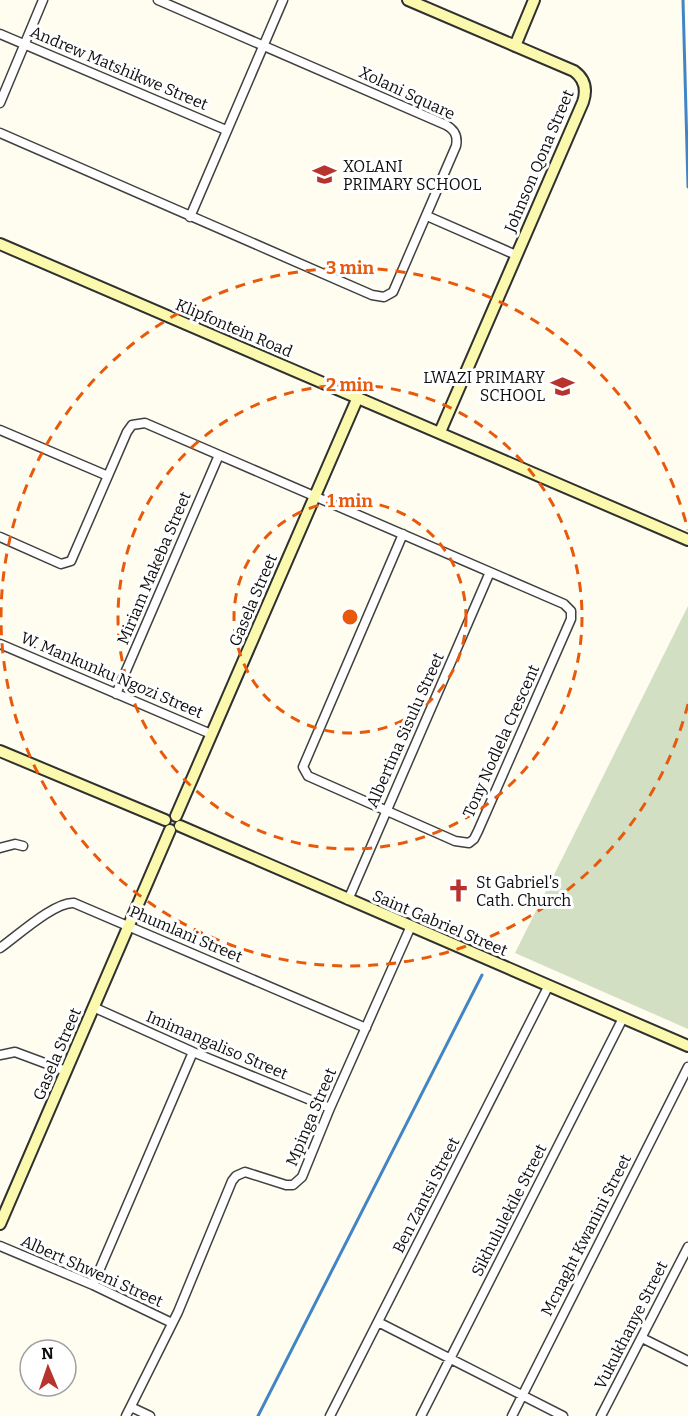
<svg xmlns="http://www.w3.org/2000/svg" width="688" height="1416" viewBox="0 0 688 1416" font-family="Bitter,serif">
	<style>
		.cemetery { fill: #d3dfc2 }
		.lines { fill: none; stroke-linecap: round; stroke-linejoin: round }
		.stream { stroke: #4285c6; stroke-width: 3 }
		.street-casing { stroke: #414141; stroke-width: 11 }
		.secondary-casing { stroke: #303030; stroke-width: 14 }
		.street { stroke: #fff; stroke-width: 8 }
		.secondary { stroke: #faf9ae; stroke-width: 10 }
		.ring { fill: none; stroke: #e8590c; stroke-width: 3; stroke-dasharray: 10 8 }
		.labels { text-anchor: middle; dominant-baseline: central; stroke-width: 6; stroke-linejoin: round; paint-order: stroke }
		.street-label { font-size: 16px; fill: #0e0e0e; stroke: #fff }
		.poi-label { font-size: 16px; fill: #0e0e0e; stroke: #fff; text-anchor: start }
		.centre { fill: #e8590c; stroke: #fff; stroke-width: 3 }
		.ring-label { font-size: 18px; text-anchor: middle; font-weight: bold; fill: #e8590c; stroke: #fff; stroke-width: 6; stroke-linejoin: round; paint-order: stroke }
	</style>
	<rect width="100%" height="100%" fill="#fefdf0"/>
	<path class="cemetery" d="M688,606V1029L515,953Z"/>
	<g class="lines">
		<path class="stream" d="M683,0L688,187
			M258,1416L482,975"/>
		<defs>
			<path id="street" d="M0,34L226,130
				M0,103L43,0
				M0,133L372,295L384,297L393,292L456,146C458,136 455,130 446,125L158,0
				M427,216L516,255
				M190,217L283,0
				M0,430L108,476
				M0,537L61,564L71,561L127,432L132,425L145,423L564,604L571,611V619L478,831L474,839L469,843L455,841L308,776L303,767L403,534
				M0,644L211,734
				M116,694L219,455
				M0,848L15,844L23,846
				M348,900L490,572
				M0,948C16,937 55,901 74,903L366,1028
				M93,1007L193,1052L330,1108
				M0,1055L15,1052L66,1071
				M0,1246L93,1285L172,1323
				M93,1285L193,1052
				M378,1322L563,1416
				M642,1338L688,1361
				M131,1407L150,1416
				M126,1416L178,1312L232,1181L236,1176L245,1172L286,1185H293L302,1177L330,1108L411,926
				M330,1416L548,987
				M421,1416L623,1018
				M512,1416L688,1067
				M601,1416L688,1247"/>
			<path id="secondary" d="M408,0L574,71C585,79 587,90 583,102L440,432
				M515,46L534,0
				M0,244L688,540
				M0,751L165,820
				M176,816L358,397
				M180,826L688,1046
				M0,1224L170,830"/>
		</defs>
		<use href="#street" class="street-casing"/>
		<use href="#secondary" class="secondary-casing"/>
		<use href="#street" class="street"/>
		<use href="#secondary" class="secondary"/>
	</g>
	<g class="ring">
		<circle cx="350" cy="617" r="116"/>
		<circle cx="350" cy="617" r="232"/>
		<path d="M688 704A349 349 0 1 1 688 530"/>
	</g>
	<defs>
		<symbol id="school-bare" viewBox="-9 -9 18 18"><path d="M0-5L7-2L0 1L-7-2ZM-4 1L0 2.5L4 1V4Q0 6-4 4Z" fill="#b6342d" stroke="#fff" stroke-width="2.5" paint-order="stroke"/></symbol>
		<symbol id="church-bare" viewBox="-9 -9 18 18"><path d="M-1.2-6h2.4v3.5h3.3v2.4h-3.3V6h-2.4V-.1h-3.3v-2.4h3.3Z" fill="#b6342d" stroke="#fff" stroke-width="2.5" paint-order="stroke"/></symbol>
	</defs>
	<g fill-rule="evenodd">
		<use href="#school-bare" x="308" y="158" width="33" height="33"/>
		<use href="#school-bare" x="546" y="370" width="33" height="33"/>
		<use href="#church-bare" x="442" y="874" width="33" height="33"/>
	</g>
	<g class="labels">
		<g class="street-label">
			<text transform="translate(119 68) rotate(23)">Andrew Matshikwe Street</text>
			<text transform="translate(407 93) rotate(25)">Xolani Square</text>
			<text transform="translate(539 161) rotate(-67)">Johnson Qona Street</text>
			<text transform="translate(234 328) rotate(23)">Klipfontein Road</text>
			<text transform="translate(154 568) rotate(-67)">Miriam Makeba Street</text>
			<text transform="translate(253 600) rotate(-67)">Gasela Street</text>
			<text transform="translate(112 675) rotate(23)">W. Mankunku Ngozi Street</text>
			<text transform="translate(405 730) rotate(-66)">Albertina Sisulu Street</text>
			<text transform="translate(501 741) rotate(-66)">Tony Nodlela Crescent</text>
			<text transform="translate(440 923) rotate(23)">Saint Gabriel Street</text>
			<text transform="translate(186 934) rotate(23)">Phumlani Street</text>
			<text transform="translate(217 1045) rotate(23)">Imimangaliso Street</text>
			<text transform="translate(57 1054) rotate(-67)">Gasela Street</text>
			<text transform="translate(311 1117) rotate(-67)">Mpinga Street</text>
			<text transform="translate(426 1195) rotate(-63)">Ben Zantsi Street</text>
			<text transform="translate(509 1210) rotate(-63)">Sikhululekile Street</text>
			<text transform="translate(586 1235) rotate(-63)">Mcnaght Kwanini Street</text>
			<text transform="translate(92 1271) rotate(24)">Albert Shweni Street</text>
			<text transform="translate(631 1325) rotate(-63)">Vukukhanye Street</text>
		</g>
		<g class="poi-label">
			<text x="343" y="166">XOLANI<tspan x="343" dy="18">PRIMARY SCHOOL</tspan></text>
			<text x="545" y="377" text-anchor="end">LWAZI PRIMARY<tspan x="545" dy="18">SCHOOL</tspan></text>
			<text x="476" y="882">St Gabriel's<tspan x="476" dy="18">Cath. Church</tspan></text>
		</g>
	</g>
	<circle cx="350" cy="617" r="9" class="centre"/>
	<g class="ring-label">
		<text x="350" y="274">3 min</text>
		<text x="350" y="391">2 min</text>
		<text x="350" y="507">1 min</text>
	</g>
	<g transform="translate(48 1368) rotate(358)"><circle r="28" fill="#ffffff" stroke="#9f9f9f" stroke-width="1.5"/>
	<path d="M0-4.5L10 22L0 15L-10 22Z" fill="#b6342d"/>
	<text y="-9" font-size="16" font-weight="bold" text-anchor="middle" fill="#0e0e0e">N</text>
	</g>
</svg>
